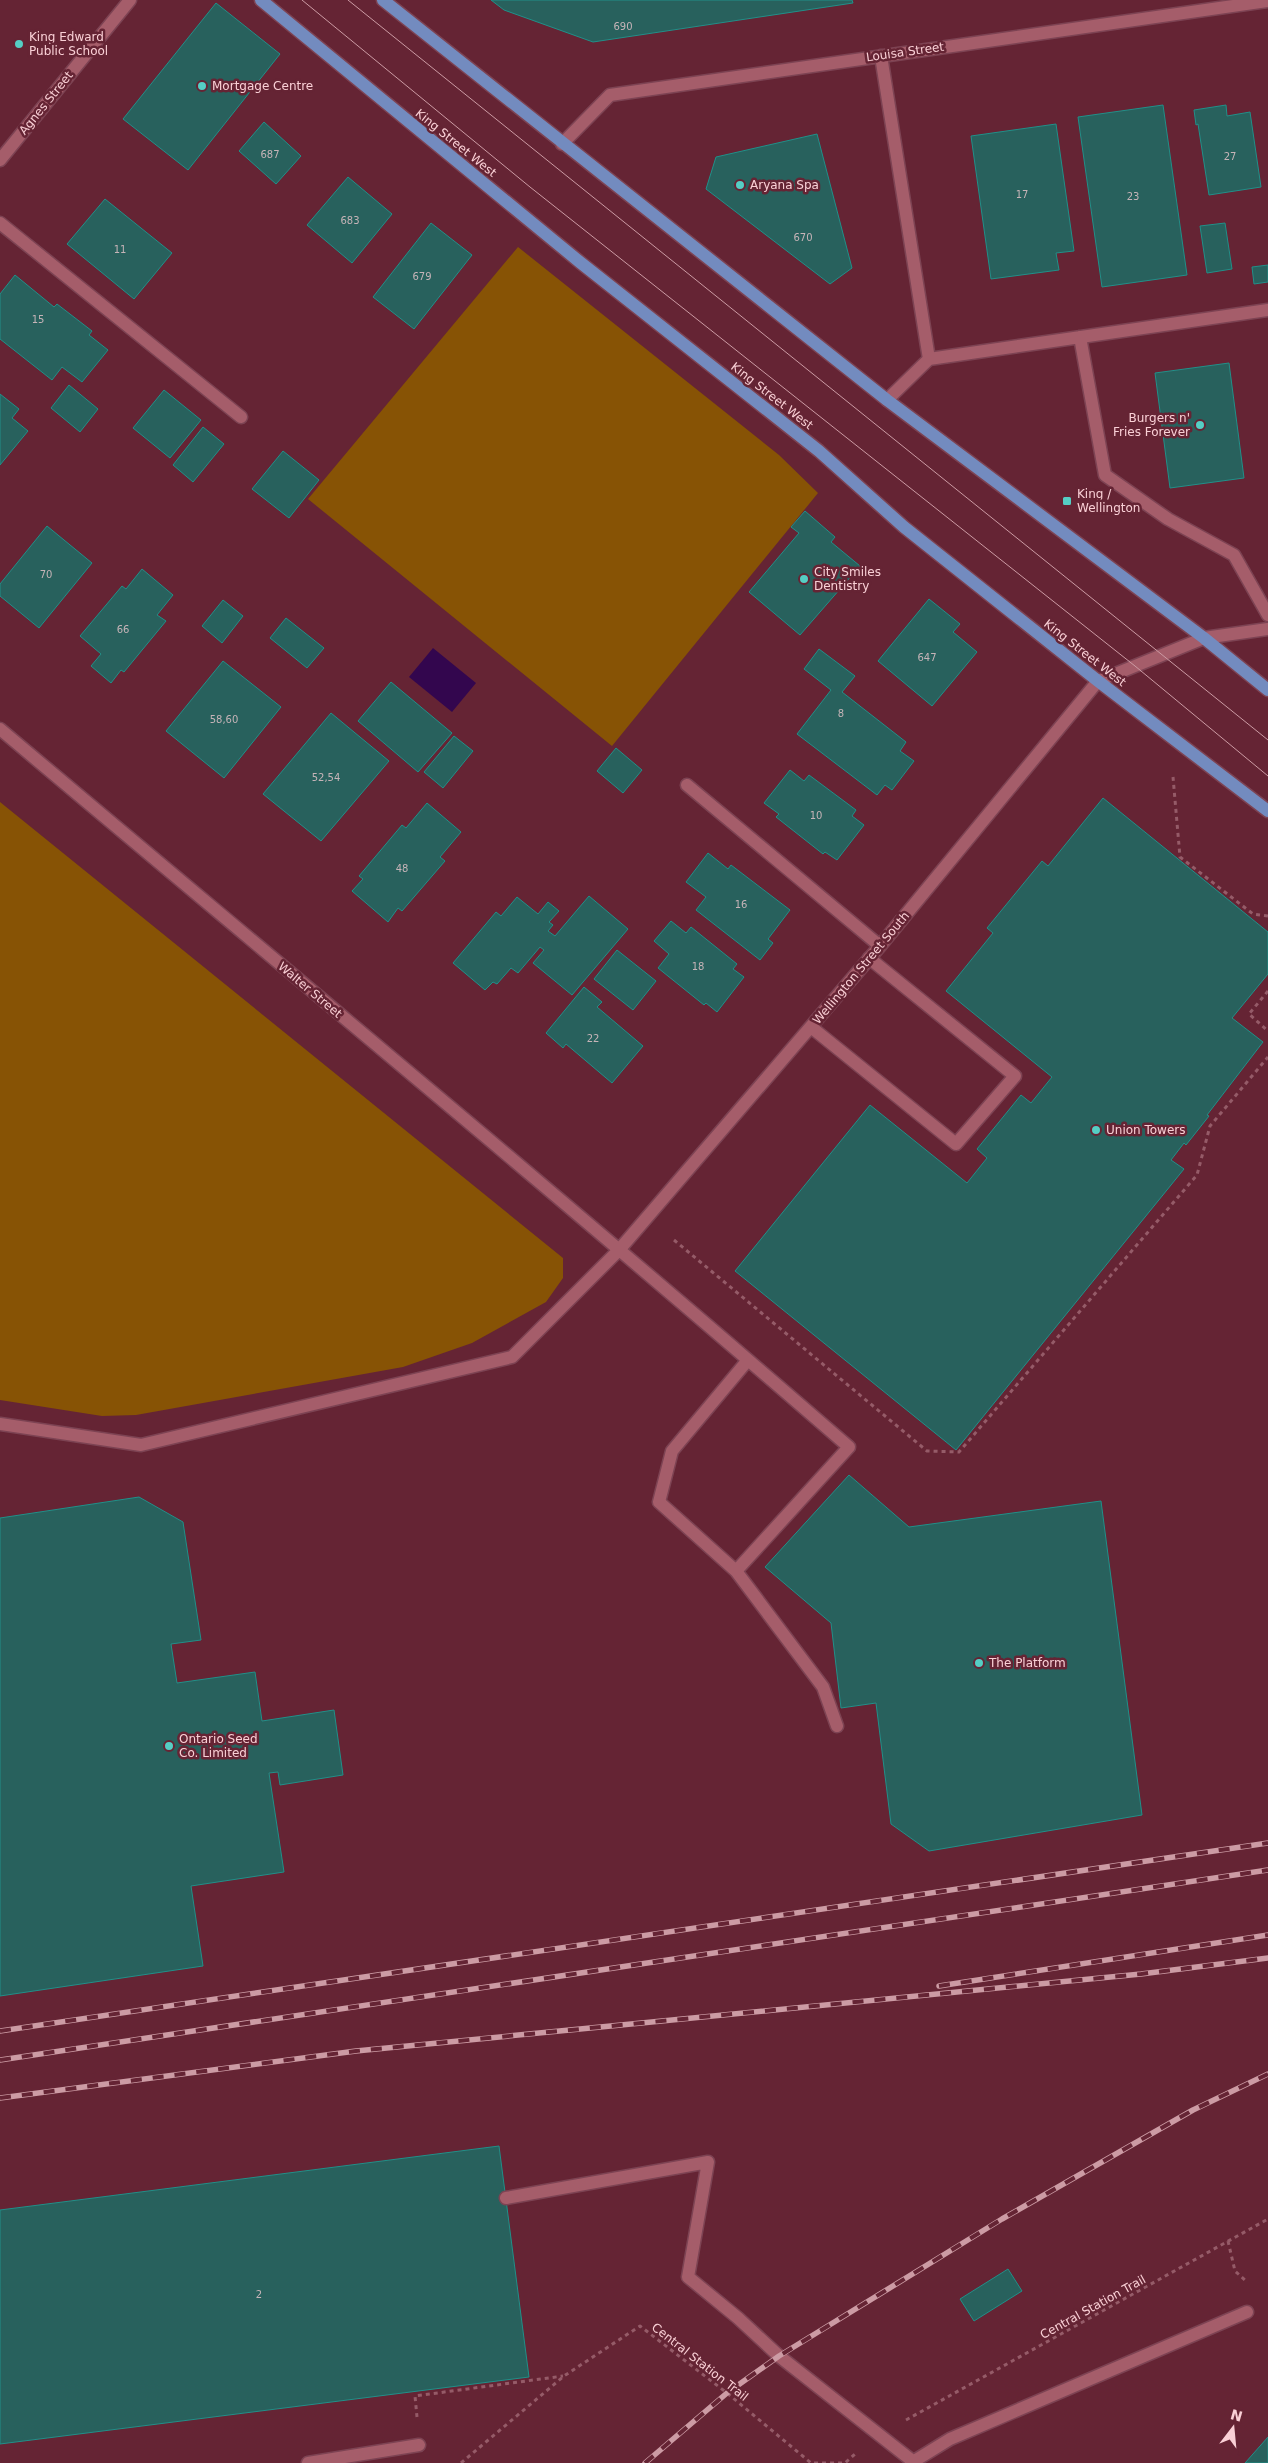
<svg xmlns="http://www.w3.org/2000/svg" width="1268" height="2463" viewBox="0 0 1268 2463" font-family="'DejaVu Sans',sans-serif">
	<style>
		.green { fill: #875305 }
		.water { fill: #33064e }
		.building { fill: #28615d; stroke: #219089 }
		.lines { fill: none; stroke-linecap: round; stroke-linejoin: round }
		.minor-casing { stroke: #7d4353; stroke-width: 15 }
		.major-casing { stroke: #7d4353; stroke-width: 15 }
		.path { stroke: #955b68; stroke-width: 3; stroke-dasharray: 4 4; stroke-linecap: butt }
		.minor { stroke: #a55d6a; stroke-width: 12 }
		.major { stroke: #738bbf; stroke-width: 12 }
		.tram { stroke: #cc9ba4; stroke-width: 1 }
		.rail-casing { stroke: #cc9ba4; stroke-width: 5.5 }
		.rail { stroke: #652434; stroke-width: 4; stroke-dasharray: 11; stroke-linecap: butt }
		.poi-dot { fill: #55cec4; stroke: #652434; stroke-width: 2 }
		.labels { text-anchor: middle; dominant-baseline: central; stroke-width: 5; stroke-linejoin: round; paint-order: stroke }
		.number-label { font-size: 10px; fill: #c6b4b8 }
		.poi-label { font-size: 12px; fill: #fad0d6; stroke: #652434; text-anchor: start }
		.street-label { font-size: 12px; fill: #fad0d6; stroke: #652434 }
	</style>
	<rect width="100%" height="100%" fill="#652434"/>
	<path class="green" d="M518,247L779,455L818,493L612,746L308,499Z
		M0,802L563,1258V1278L546,1302L472,1343L403,1367L136,1415L102,1416L0,1400Z"/>
	<path class="water" d="M433,648L476,683L452,712L409,677Z"/>
	<path class="building" d="M491,0H852L853,3L593,42L504,10Z
		M216,3L280,54L188,170L123,119Z
		M1163,105L1187,275L1102,287L1078,117Z
		M1226,105L1227,116L1250,112L1261,187L1209,195L1198,124L1196,125L1194,110Z
		M264,122L301,156L276,184L239,151Z
		M1056,124L1074,251L1056,253L1059,270L991,279L971,136Z
		M817,134L852,268L830,284L706,189L716,157Z
		M348,177L392,214L352,263L307,225Z
		M105,199L172,253L134,299L67,244Z
		M431,223L472,255L414,329L373,297Z
		M1225,223L1232,269L1207,273L1200,226Z
		M1268,265V282L1254,284L1252,267Z
		M15,275L54,307L57,304L92,331L89,335L108,350L82,382L62,367L52,380L0,339V294Z
		M1229,363L1244,478L1170,488L1155,373Z
		M69,385L98,409L80,432L51,408Z
		M164,390L201,420L170,458L133,428Z
		M0,394L19,409L12,418L28,431L0,465Z
		M203,427L224,444L193,482L173,465Z
		M283,451L319,480L289,518L252,489Z
		M805,511L835,537L831,542L860,566L800,635L749,592L799,533L791,527Z
		M47,526L92,563L39,628L0,596V584Z
		M142,569L173,595L157,615L166,621L124,672L121,670L111,683L91,666L101,654L80,636L122,586L126,589Z
		M929,599L960,624L953,632L977,652L932,706L878,661Z
		M223,600L243,616L222,643L202,626Z
		M286,618L324,648L307,668L270,638Z
		M819,649L855,676L842,692L906,742L900,751L914,761L892,790L885,785L877,795L797,734L831,690L804,669Z
		M223,661L281,707L224,778L166,731Z
		M391,682L452,733L418,772L358,721Z
		M331,713L389,761L321,841L263,794Z
		M454,736L473,751L443,788L424,772Z
		M616,748L642,770L623,793L597,771Z
		M790,770L804,781L809,775L856,810L852,816L864,825L837,860L825,852L823,854L776,817L779,814L764,803Z
		M1103,798L1268,932V974L1232,1018L1263,1042L1207,1115L1209,1116L1186,1145L1184,1143L1171,1160L1184,1169L956,1450L735,1271L870,1105L967,1183L987,1158L977,1149L1021,1095L1031,1103L1052,1077L946,991L993,933L987,928L1042,861L1048,866Z
		M427,803L461,832L440,857L445,861L402,911L398,908L388,922L352,891L363,879L359,876L402,825L406,828Z
		M708,853L728,869L731,865L790,910L768,939L773,943L760,960L696,910L706,897L686,882Z
		M589,896L628,929L572,995L533,963L544,950L540,947L518,973L511,968L497,984L493,982L485,990L453,963L496,912L501,916L517,897L538,914L548,902L559,911L549,922L553,925L548,931L555,936Z
		M671,921L686,933L691,927L737,964L733,969L744,977L717,1012L706,1003L704,1005L658,968L669,954L654,941Z
		M617,950L656,981L633,1010L594,979Z
		M584,987L602,1002L597,1007L643,1046L612,1083L566,1044L563,1048L546,1033Z
		M849,1475L909,1527L1101,1501L1142,1815L929,1851L891,1824L876,1703L841,1708L831,1623L765,1567Z
		M139,1497L183,1522L201,1640L171,1644L177,1683L255,1672L262,1721L334,1710L343,1775L280,1785L278,1772L269,1773L284,1872L191,1886L203,1966L0,1996V1518Z
		M499,2146L529,2377L0,2444V2210Z
		M1008,2269L1022,2291L974,2321L960,2299Z
		M1268,2437V2463H1245Z"/>
	<g class="lines">
		<defs>
			<path id="minor" d="M881,56L929,359
				M562,144L610,95L1268,1
				M0,160L130,0
				M0,223L241,417
				M1080,337L1105,475L1168,519L1234,555L1268,615
				M887,400L929,359L1268,310
				M0,729C284,968 569,1204 849,1447L736,1571L659,1502L672,1451L748,1360
				M687,785L880,946
				M811,1027L956,1144L1015,1076L869,958
				M0,1424L141,1445L512,1357L619,1250L880,946L1098,681L1204,638L1268,629
				M736,1571L823,1687L837,1726
				M506,2198L708,2162L688,2277L738,2318L779,2356L915,2463
				M308,2463L419,2445
				M911,2463L950,2439L1247,2312"/>
			<path id="major" d="M261,0L581,263L819,451L904,527L1098,681L1268,811
				M383,0L887,400L1204,638L1268,690"/>
		</defs>
		<use href="#minor" class="minor-casing"/>
		<use href="#major" class="major-casing"/>
		<path class="path" d="M1173,777L1180,857L1253,914L1268,916
			M1268,991L1249,1014L1268,1031
			M674,1240L927,1451L959,1452L1197,1175L1210,1126L1268,1057
			M1228,2241L1235,2271L1247,2282
			M417,2417L415,2396L563,2376
			M906,2420L1268,2219
			M461,2463L564,2376L640,2326L727,2393L811,2463H845L855,2454"/>
		<use href="#minor" class="minor"/>
		<use href="#major" class="major"/>
		<path class="tram" d="M302,0L530,187L1135,666L1268,776
			M348,0L1268,740"/>
		<defs>
			<path id="rail" d="M939,1986L1268,1935
				M0,2031L1268,1843
				M0,2060L1268,1870
				M0,2098L356,2051L1141,1974L1268,1958
				M645,2463L727,2393L779,2356L1002,2219L1193,2110L1268,2074"/>
		</defs>
		<use href="#rail" class="rail-casing"/>
		<use href="#rail" class="rail"/>
	</g>
	<g class="poi-dot">
		<circle cx="19" cy="44" r="5"/>
		<circle cx="202" cy="86" r="5"/>
		<circle cx="740" cy="185" r="5"/>
		<circle cx="1200" cy="425" r="5"/>
		<rect x="1062" y="496" width="10" height="10" rx="2.5"/>
		<circle cx="804" cy="579" r="5"/>
		<circle cx="1096" cy="1130" r="5"/>
		<circle cx="979" cy="1663" r="5"/>
		<circle cx="169" cy="1746" r="5"/>
	</g>
	<g class="labels">
		<g class="number-label">
			<text x="623" y="26">690</text>
			<text x="270" y="154">687</text>
			<text x="1230" y="156">27</text>
			<text x="1022" y="194">17</text>
			<text x="1133" y="196">23</text>
			<text x="350" y="220">683</text>
			<text x="803" y="237">670</text>
			<text x="120" y="249">11</text>
			<text x="422" y="276">679</text>
			<text x="38" y="319">15</text>
			<text x="46" y="574">70</text>
			<text x="123" y="629">66</text>
			<text x="927" y="657">647</text>
			<text x="841" y="713">8</text>
			<text x="224" y="719">58,60</text>
			<text x="326" y="777">52,54</text>
			<text x="816" y="815">10</text>
			<text x="402" y="868">48</text>
			<text x="741" y="904">16</text>
			<text x="698" y="966">18</text>
			<text x="593" y="1038">22</text>
			<text x="259" y="2294">2</text>
		</g>
		<g class="poi-label">
			<text x="29" y="37">King Edward<tspan x="29" dy="14">Public School</tspan></text>
			<text x="212" y="86">Mortgage Centre</text>
			<text x="750" y="185">Aryana Spa</text>
			<text x="1190" y="418" text-anchor="end">Burgers n'<tspan x="1190" dy="14">Fries Forever</tspan></text>
			<text x="1077" y="494">King /<tspan x="1077" dy="14">Wellington</tspan></text>
			<text x="814" y="572">City Smiles<tspan x="814" dy="14">Dentistry</tspan></text>
			<text x="1106" y="1130">Union Towers</text>
			<text x="989" y="1663">The Platform</text>
			<text x="179" y="1739">Ontario Seed<tspan x="179" dy="14">Co. Limited</tspan></text>
		</g>
		<g class="street-label">
			<text transform="translate(905 52) rotate(-8)">Louisa Street</text>
			<text transform="translate(46 103) rotate(-51)">Agnes Street</text>
			<text transform="translate(456 143) rotate(39)">King Street West</text>
			<text transform="translate(772 396) rotate(38)">King Street West</text>
			<text transform="translate(1085 653) rotate(38)">King Street West</text>
			<text transform="translate(861 968) rotate(-50)">Wellington Street South</text>
			<text transform="translate(310 990) rotate(40)">Walter Street</text>
			<text transform="translate(1093 2307) rotate(-29)">Central Station Trail</text>
			<text transform="translate(700 2362) rotate(38)">Central Station Trail</text>
		</g>
	</g>
	<g transform="translate(1233 2428) rotate(16)" stroke="#652434" stroke-width="4" paint-order="stroke">
	<path d="M0-4L9 19L0 12L-9 19Z" fill="#fad0d6"/>
	<text y="-8" font-size="14" font-weight="bold" text-anchor="middle" fill="#fad0d6">N</text>
	</g>
</svg>
